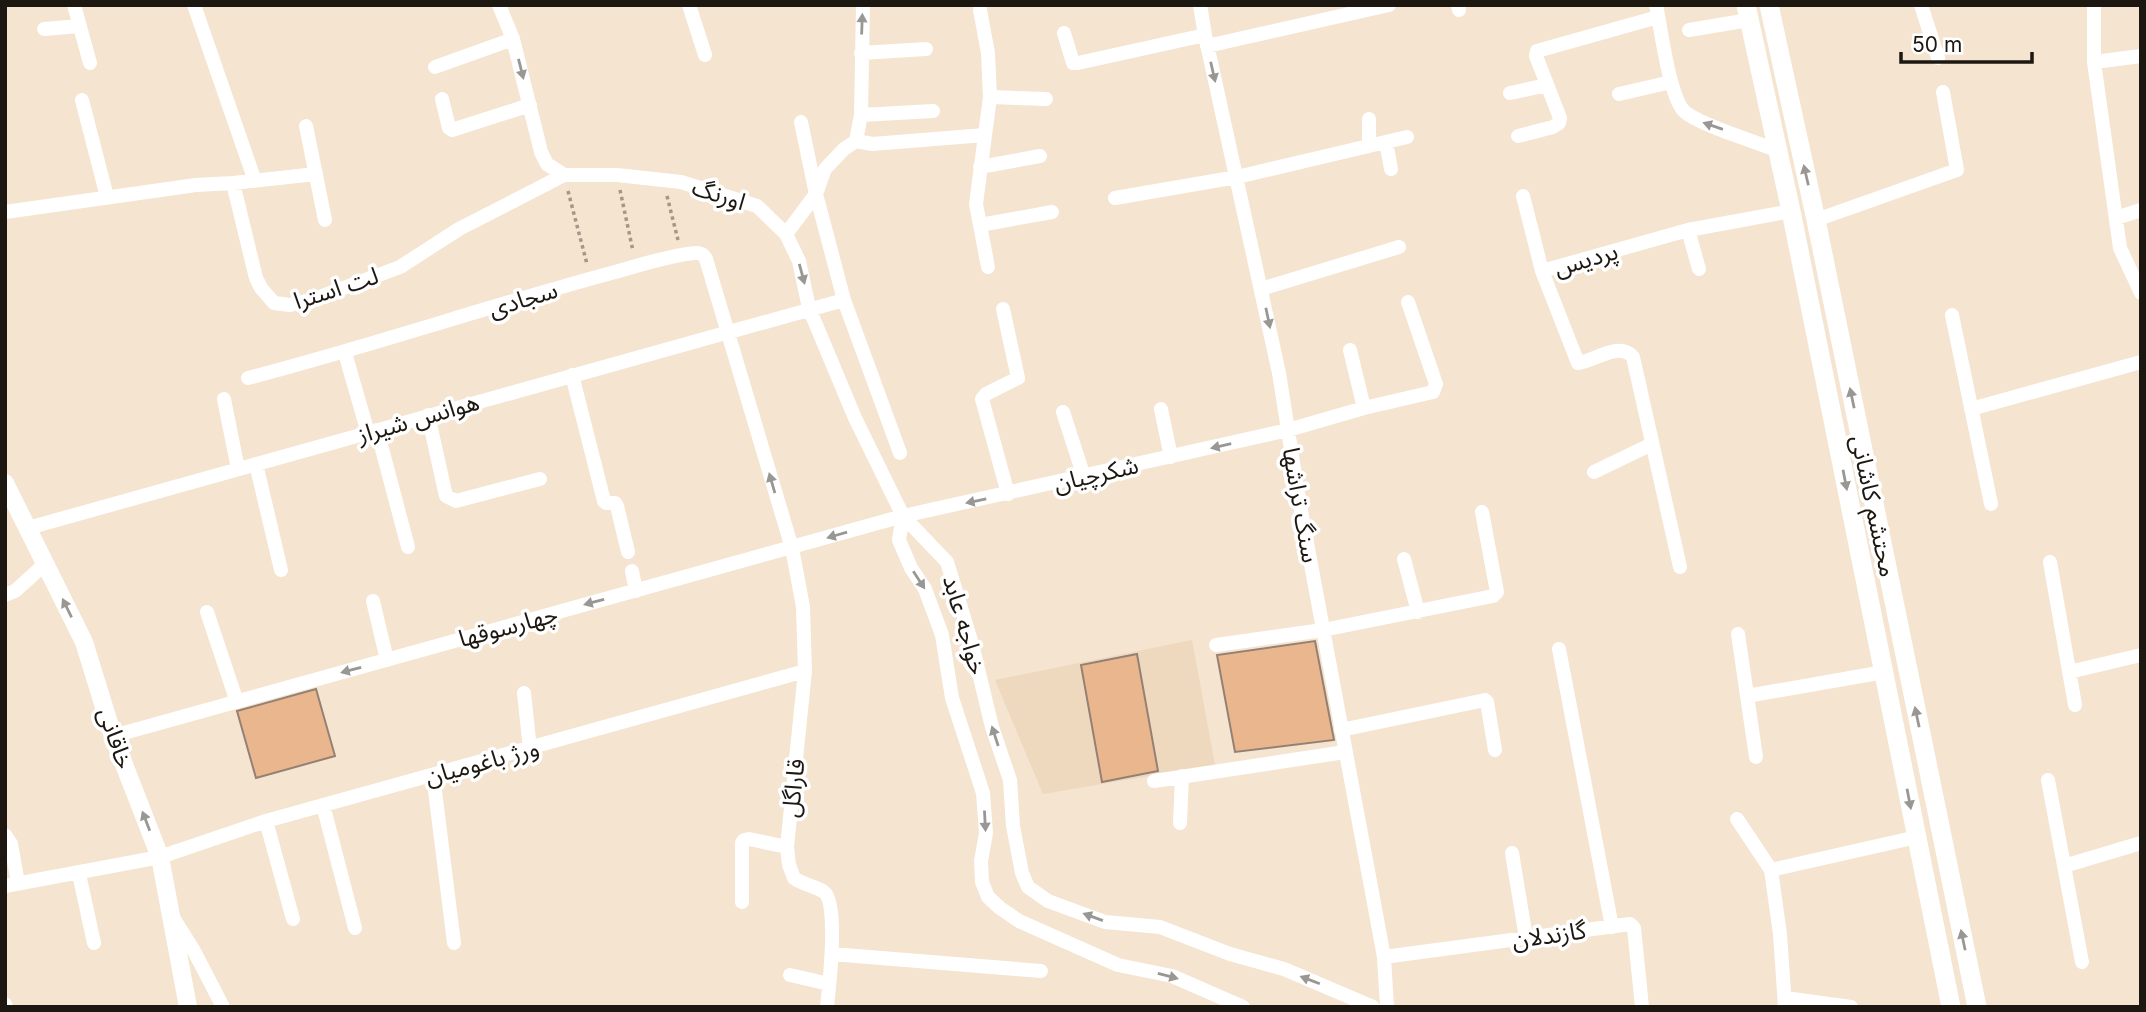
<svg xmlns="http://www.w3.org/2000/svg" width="2146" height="1012" viewBox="0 0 2146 1012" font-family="Inter,'Noto Sans Arabic',sans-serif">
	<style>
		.built { fill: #eed9bf }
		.building { fill: #eab68e; stroke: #958173; stroke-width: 2 }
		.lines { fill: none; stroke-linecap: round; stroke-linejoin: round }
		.path { stroke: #a39788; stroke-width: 3.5; stroke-dasharray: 3.5 3.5; stroke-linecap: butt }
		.minor { stroke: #fff; stroke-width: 14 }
		.tertiary { stroke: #fff; stroke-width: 18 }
		.secondary { stroke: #fff; stroke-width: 19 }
		.oneway { fill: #999793 }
		.labels { text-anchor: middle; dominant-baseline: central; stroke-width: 7; stroke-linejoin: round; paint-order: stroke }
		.street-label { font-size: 24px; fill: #1c1710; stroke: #fff }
	</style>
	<rect width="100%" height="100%" fill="#f4e4d0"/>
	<path class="built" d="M1192,640L1215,765L1043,794L995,680Z"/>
	<path class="building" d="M1315,641L1334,740L1235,752L1217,655Z
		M1137,654L1158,771L1102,782L1081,665Z
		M316,689L335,756L256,778L237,711Z"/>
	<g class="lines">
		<path class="path" d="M620,190L633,251
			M568,191L587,264
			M667,196L678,240"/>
		<path class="minor" d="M74,5L90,63
			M194,5L255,181
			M499,5L513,39L541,152L547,164L564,175H617L681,182L757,206L786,234L799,261L809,308L855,418L903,516L947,562L972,644L992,727L1010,780L1013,826L1022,873L1028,887L1048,901L1105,922L1160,927L1230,954L1284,969L1373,1007
			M689,5L705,55
			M1200,5L1205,35L1279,373L1299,500L1384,957L1387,1007
			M1458,5L1459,10
			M1656,5C1661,29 1669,93 1683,110C1694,123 1758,143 1777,150
			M1921,5L1938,58
			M2094,5V62L2120,248L2141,293
			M980,10L988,53L990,97L976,204L988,267
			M44,29L80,26
			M1689,30L1749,20
			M1064,33L1073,63H1078L1205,35
			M1207,46L1389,5
			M861,53L926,49
			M2094,62L2141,56
			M435,67L513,39
			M1510,93L1547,85
			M1619,94L1671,82
			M990,97L1046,99
			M442,99L449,128L452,130L530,105
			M82,100L107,197
			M861,115L933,111
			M1369,119V146
			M801,122L816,194L844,300L900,453
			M306,126L325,220
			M1518,136L1553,127L1559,123L1560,118L1536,56L1537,51L1658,17
			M856,141L872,144L985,135
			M1386,142L1391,169
			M980,167L1040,156
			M233,183L256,278L261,288L274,303L290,305L314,299L400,267L459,229L564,175
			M1523,196L1542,271L1578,363C1595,361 1619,341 1633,357L1680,567
			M1115,198L1237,177L1407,137
			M5,212L196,185L233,183L316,174
			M2116,218L2141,210
			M1816,220L1957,170L1943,92
			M980,225L1052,212
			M1688,230L1699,269
			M786,234L816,194L825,169L844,149L856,141L861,115L863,5
			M1542,271L1688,230L1791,211
			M1261,289L1399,247
			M1003,309L1018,378L986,394L982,399L1008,494
			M1952,315L1991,504
			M1350,350L1364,408
			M345,353L368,433
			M572,375L604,501L606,503H615L617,506L628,552
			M248,378C371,346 492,305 615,272C633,267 681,252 698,253C703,254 703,255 706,259L792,548L803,607L805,671L787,847L789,865L794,878C803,885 816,886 824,892C839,902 829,988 827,1007
			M224,399L238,469
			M1161,409L1171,457
			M1971,409L2141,362
			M1063,412L1084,477
			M428,415L446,496L456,501L540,479
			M377,430L408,547
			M256,464L281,570
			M1594,472L1652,444
			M903,516L899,540L911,568L925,589L942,635L952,698L983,793L986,833L981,861L982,882L988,897L1000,908L1019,921L1118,965L1172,976L1243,1007
			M28,528L844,300
			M1404,559L1418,612
			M2050,562L2075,705
			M632,571L636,591
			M5,595L15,591L45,564
			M373,601L387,660
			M207,612L237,702
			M1738,634L1756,757
			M1216,645L1323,630L1493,596L1497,592L1482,512
			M1559,649L1612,927
			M2069,672L2141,655
			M524,693L530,749
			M1747,696L1884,672
			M1341,730L1485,700L1487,702L1495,750
			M113,736L903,516L1288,430L1364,408L1433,392L1436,384L1408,302
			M433,775L454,943
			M2048,780L2082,962
			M1154,781L1345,752
			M323,805L355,928
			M1737,819L1771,870
			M266,821L293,919
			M1180,823L1182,776
			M5,835L11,844L18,883
			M1512,853L1526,938
			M2064,866L2141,843
			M79,874L94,943
			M5,886L160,857L266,821L805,671
			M742,902V843L744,840L749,839L787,847
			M174,919L194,951L223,1007
			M832,954L1041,971
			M1384,957L1630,924L1634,928L1642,1007
			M790,975L829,984
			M1785,998L1851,1007
			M5,1004L6,1007
			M1785,1007L1780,934L1771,870L1917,837"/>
		<path class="tertiary" d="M5,483L84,642L113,736L160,857L188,1007"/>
		<path class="secondary" d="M1746,5L1791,211L1951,1007
			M1769,5L1816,220L1977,1007"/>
	</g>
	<defs><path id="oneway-solid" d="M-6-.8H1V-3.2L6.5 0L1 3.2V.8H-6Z" transform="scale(1.75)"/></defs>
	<g class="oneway">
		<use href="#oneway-solid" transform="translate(862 24) rotate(-88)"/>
		<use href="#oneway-solid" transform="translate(521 69) rotate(76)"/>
		<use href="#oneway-solid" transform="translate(1213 72) rotate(77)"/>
		<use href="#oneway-solid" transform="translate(1713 126) rotate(-161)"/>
		<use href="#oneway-solid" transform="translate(1806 175) rotate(-103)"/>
		<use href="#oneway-solid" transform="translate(802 274) rotate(75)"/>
		<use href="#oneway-solid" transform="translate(1268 318) rotate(78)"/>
		<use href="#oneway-solid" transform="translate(1852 398) rotate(-102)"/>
		<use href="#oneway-solid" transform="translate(1221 446) rotate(167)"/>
		<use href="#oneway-solid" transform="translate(1845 480) rotate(79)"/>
		<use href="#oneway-solid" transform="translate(772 483) rotate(-106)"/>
		<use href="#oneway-solid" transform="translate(976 501) rotate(168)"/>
		<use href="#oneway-solid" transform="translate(837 535) rotate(164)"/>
		<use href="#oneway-solid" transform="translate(919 580) rotate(57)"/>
		<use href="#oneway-solid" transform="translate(594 602) rotate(165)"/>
		<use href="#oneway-solid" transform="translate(67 608) rotate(-116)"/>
		<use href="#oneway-solid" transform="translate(351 670) rotate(165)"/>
		<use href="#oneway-solid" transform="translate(1917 717) rotate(-102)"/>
		<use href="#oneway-solid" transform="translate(995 736) rotate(-108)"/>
		<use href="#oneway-solid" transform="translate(1909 799) rotate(79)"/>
		<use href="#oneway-solid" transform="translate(146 821) rotate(-111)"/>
		<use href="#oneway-solid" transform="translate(985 821) rotate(87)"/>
		<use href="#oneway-solid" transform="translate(1093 917) rotate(-160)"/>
		<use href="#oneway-solid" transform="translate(1963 940) rotate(-102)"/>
		<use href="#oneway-solid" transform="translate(1168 976) rotate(15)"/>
		<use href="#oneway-solid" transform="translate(1310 980) rotate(-159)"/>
	</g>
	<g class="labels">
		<g class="street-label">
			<text transform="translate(719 194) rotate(18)">اورنگ</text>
			<text transform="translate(1586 259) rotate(-16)">پردیس</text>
			<text transform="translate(336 288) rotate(-18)">لت استرا</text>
			<text transform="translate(523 299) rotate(-17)">سجادی</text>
			<text transform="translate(418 418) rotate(-16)">هوانس شیراز</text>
			<text transform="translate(1096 474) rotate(-13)">شکرچیان</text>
			<text transform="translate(1301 505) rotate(80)">سنگ تراشها</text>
			<text transform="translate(1874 506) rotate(78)">محتشم کاشانی</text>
			<text transform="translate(965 625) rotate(74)">خواجه عابد</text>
			<text transform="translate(508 626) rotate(-15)">چهارسوقها</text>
			<text transform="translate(116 738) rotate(71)">خاقانی</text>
			<text transform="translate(482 762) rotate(-15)">ورژ باغومیان</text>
			<text transform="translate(793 788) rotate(-84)">قاراگل</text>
			<text transform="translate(1549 935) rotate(-8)">گازندلان</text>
		</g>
	</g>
	<rect width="2146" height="1012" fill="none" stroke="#1c1710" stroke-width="14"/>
	<path d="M1901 52v10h131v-10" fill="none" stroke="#1c1710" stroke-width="3.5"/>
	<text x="1912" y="52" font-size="21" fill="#1c1710" stroke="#ffffff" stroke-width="5" paint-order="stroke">50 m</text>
</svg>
